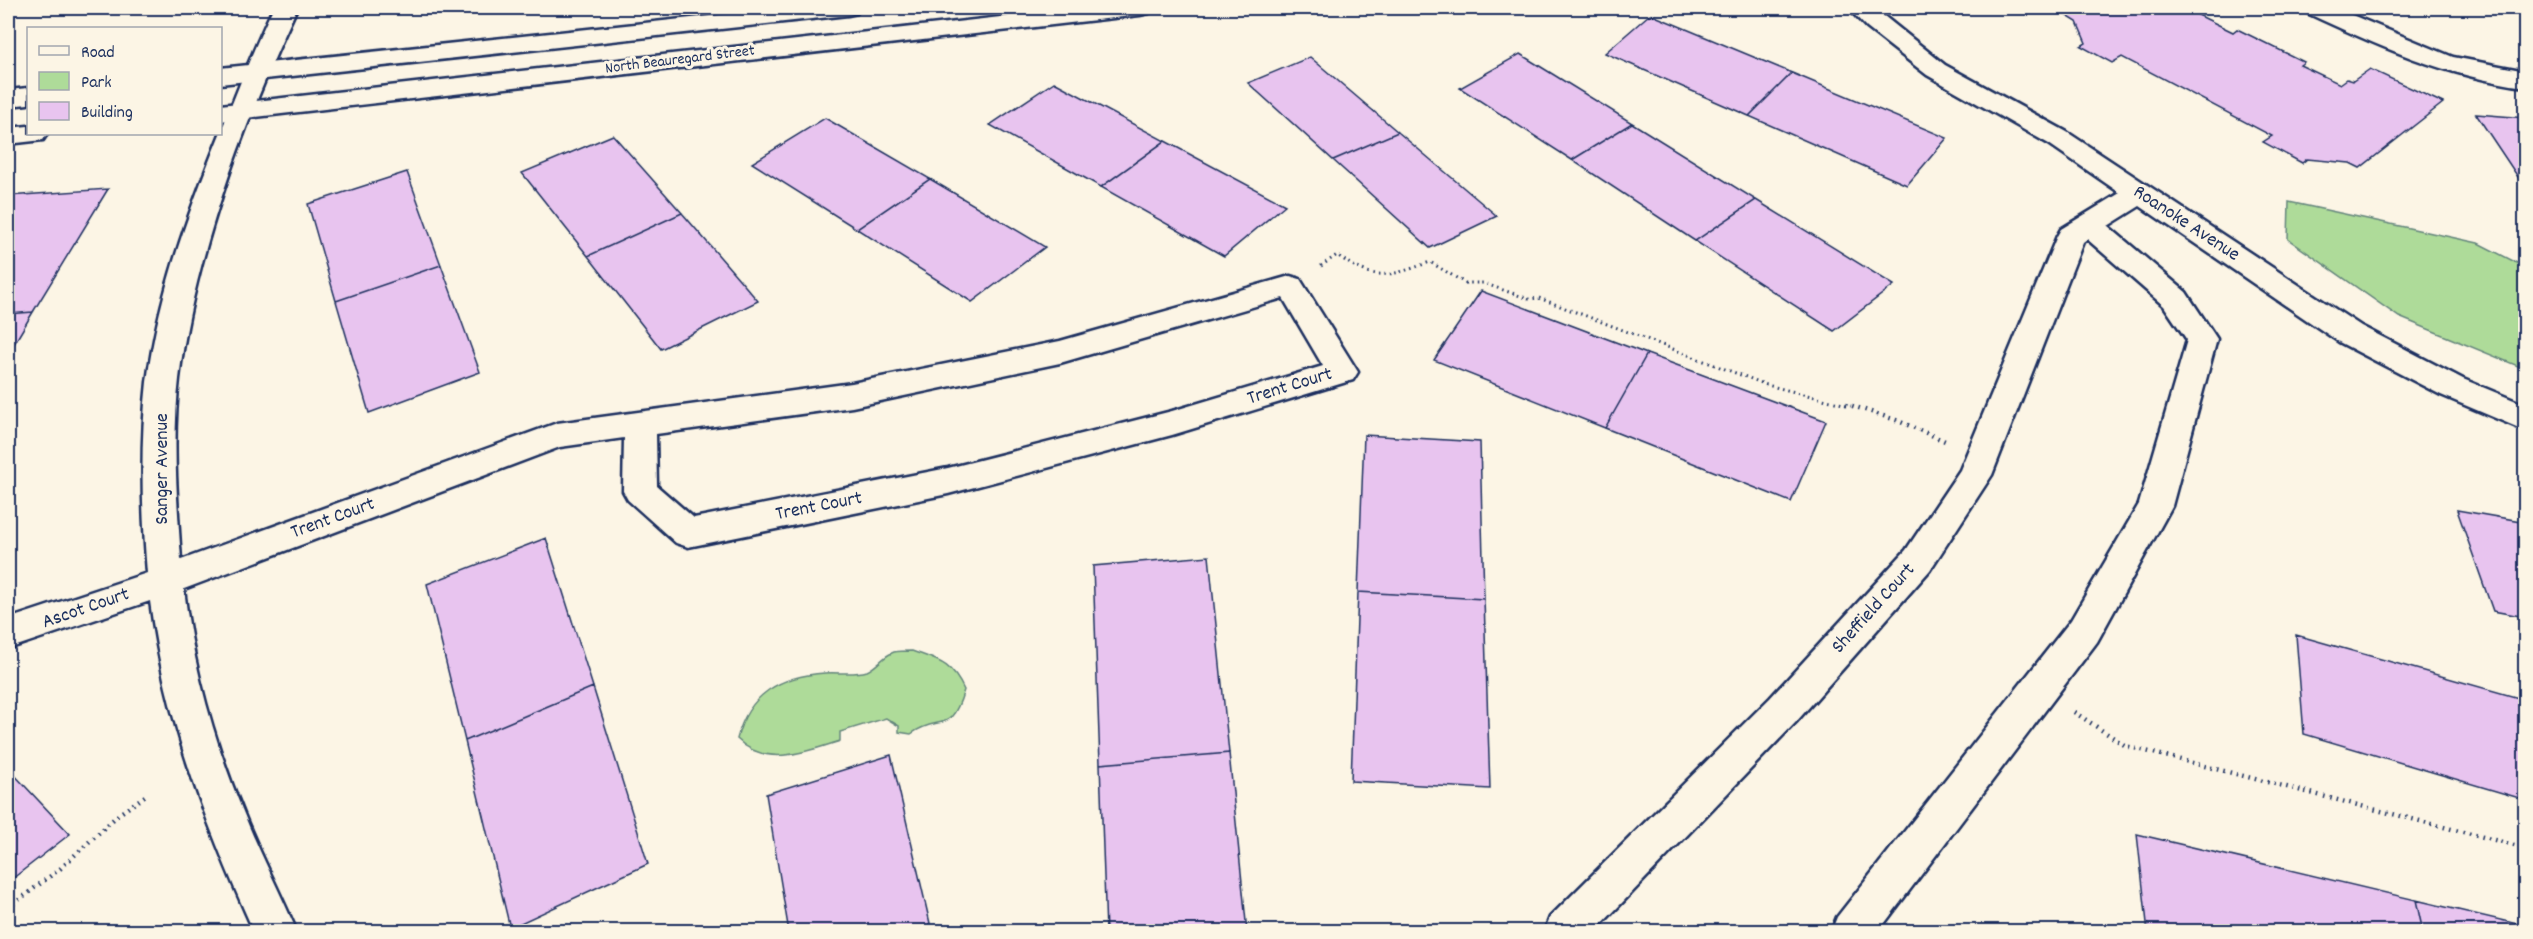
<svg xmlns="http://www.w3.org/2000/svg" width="2533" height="939" viewBox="0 0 2533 939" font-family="Dekko,sans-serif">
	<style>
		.green { fill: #aedb99; stroke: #64857c; stroke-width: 1.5 }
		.building { fill: #e8c4ef; stroke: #1b2f5e; stroke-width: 1.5 }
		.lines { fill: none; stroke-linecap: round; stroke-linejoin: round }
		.minor-casing { stroke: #1b2f5e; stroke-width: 5 }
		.major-casing { stroke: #1b2f5e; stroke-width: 5 }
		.path-far1 { stroke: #1b2f5e; stroke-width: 3; stroke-dasharray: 1.5 4; stroke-linecap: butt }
		.path { stroke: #1b2f5e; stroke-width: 4.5; stroke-dasharray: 1.5 5; stroke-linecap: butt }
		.minor { fill: #fcf5e5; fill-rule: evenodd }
		.major { fill: #fcf5e5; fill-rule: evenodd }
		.labels { text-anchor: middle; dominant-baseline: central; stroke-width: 6; stroke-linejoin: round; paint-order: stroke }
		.far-street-label { font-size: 16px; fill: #1b2f5e; stroke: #fcf5e5 }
		.street-label { font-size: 20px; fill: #1b2f5e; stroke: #fcf5e5 }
	</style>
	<rect width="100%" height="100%" fill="#fcf5e5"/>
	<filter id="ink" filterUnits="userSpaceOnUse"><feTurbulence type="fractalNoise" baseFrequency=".0167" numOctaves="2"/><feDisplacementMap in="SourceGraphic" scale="12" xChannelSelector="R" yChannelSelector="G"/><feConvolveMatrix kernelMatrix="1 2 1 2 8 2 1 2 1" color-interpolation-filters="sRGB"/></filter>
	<g filter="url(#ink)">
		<path class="green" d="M2289,202L2478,243L2525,267V369L2399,317L2288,239Z
			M912,651C939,661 951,662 964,690C950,737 940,713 911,734L899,732V726L886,718L840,732V741C806,752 766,768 737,739C748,694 780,676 825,673C839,672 854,675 867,671C877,667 884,655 894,652C899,651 906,651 912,651Z"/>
		<path class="building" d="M2081,8H2196L2190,11L2233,32L2237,29L2304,62L2300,65L2340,84L2347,79L2353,81L2370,69L2443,103L2360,168L2350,163L2307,159L2302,163L2263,142L2272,136L2122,57L2112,63L2081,46L2086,43L2077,22L2067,16Z
			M1650,14L1792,73L1749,116L1605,53Z
			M1520,54L1632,123L1572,160L1460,88Z
			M1310,57L1398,132L1333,160L1248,83Z
			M1792,73L1947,138L1907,185L1749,116Z
			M1054,82L1165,141L1101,187L990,125Z
			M2476,114L2526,118V189Z
			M825,118L930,179L857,229L752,163Z
			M1632,123L1756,200L1695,241L1572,160Z
			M1398,132L1497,216L1430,248L1333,160Z
			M613,135L682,213L588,256L522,173Z
			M1165,141L1285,205L1224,256L1101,187Z
			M407,172L441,265L336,301L308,204Z
			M930,179L1045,247L972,302L857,229Z
			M108,189L33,312L8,314V196Z
			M1756,200L1894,285L1834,331L1695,241Z
			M682,213L758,301L661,349L588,256Z
			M441,265L480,372L369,413L336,301Z
			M1481,291L1647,354L1605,428L1434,360Z
			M33,312L8,354V314Z
			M1647,354L1826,421L1791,502L1605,428Z
			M1364,435L1480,442L1484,599L1358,592Z
			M2457,510L2526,522V617L2493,611Z
			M546,538L593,687L465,741L427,584Z
			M1209,556L1229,753L1100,764L1093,566Z
			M1358,592L1484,599L1490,789L1351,781Z
			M2296,635L2526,700V800L2304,734Z
			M593,687L648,864L510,928L465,741Z
			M1229,753L1247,932H1106L1100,764Z
			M891,755L932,932H789L766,794Z
			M8,768L70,834L8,882Z
			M2137,834L2416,900L2423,932H2148Z
			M2416,900L2526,926V932H2423Z"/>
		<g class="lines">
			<defs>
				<path id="minor" d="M273,8H297C246,117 193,259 179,379C172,438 177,501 181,560L557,423L852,383L1060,341L1290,276L1300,279L1358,372L1353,380L1172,435L948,494L688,547L676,543L628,500L623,491L624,438L560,447L184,589C193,666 214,742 244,814C260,854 280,892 297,932H254C206,825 165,718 150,601L8,649V619L147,573C142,510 140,444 147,382C158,296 188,213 220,134C237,92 253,49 273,8ZM1283,298L1323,366L1172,411L948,468L694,518L657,486L656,434L852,407L1060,363Z
					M1848,8H1874L1945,65L2067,132L2361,326L2463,379L2526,405V431L2441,395L2339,342L2140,206L2108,226L2186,292L2217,339L2172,506L2097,642L1878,932H1831L1837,917L2071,620L2139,504L2187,340L2164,306L2087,239L2083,242L1992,475L1930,570L1796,722L1594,932H1544L1550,917L1770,698L1906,550L1960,470L2057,236L2061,229L2120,193L2049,144L1927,75L1867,28Z
					M2304,8H2335L2453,57L2526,71V87C2447,77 2378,46 2307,13Z"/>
				<path id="major" d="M785,8H860L857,13L848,15L220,84V68Z
					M1080,8H1152L1149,13L1140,15L220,121V105Z
					M28,88V104L8,106V90Z
					M28,126V134H47L43,140L8,144V128Z"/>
			</defs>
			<use href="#minor" class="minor-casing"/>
			<use href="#major" class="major-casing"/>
			<path class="path-far1" d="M1321,266L1337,255C1374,282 1389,277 1430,262L1465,283H1483L1529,299L1539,298L1767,385L1851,406"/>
			<path class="path" d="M1846,404L1896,420L1945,441
				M2074,712L2126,746L2526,848
				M8,908L61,868L119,814L145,796"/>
			<use href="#minor" class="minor"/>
			<use href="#major" class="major"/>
		</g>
	</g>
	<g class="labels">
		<g class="far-street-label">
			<text transform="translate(680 60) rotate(-7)">North Beauregard Street</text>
		</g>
		<g class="street-label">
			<text transform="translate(2186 224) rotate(33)">Roanoke Avenue</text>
			<text transform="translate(1290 387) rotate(-17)">Trent Court</text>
			<text transform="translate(163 469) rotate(-90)">Sanger Avenue</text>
			<text transform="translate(819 507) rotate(-11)">Trent Court</text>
			<text transform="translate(333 519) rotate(-20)">Trent Court</text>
			<text transform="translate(86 609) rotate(-19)">Ascot Court</text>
			<text transform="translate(1874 609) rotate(-48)">Sheffield Court</text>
		</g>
	</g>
	<rect width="2533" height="939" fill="none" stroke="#fcf5e5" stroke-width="30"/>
	<rect x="15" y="15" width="2503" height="909" fill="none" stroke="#1b2f5e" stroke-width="2" filter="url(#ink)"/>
	<rect x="27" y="27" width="195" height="108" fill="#fcf5e5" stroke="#a2a6af" stroke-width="1.5"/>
	<rect x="39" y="46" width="30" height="9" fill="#fcf5e5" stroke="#a2a6af" stroke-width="1.5"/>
	<text x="81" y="57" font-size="18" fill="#1b2f5e">Road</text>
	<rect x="39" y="72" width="30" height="18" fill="#aedb99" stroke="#a2a6af" stroke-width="1.5"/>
	<text x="81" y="87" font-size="18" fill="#1b2f5e">Park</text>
	<rect x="39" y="102" width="30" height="18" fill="#e8c4ef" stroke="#a2a6af" stroke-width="1.5"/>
	<text x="81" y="117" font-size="18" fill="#1b2f5e">Building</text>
</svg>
